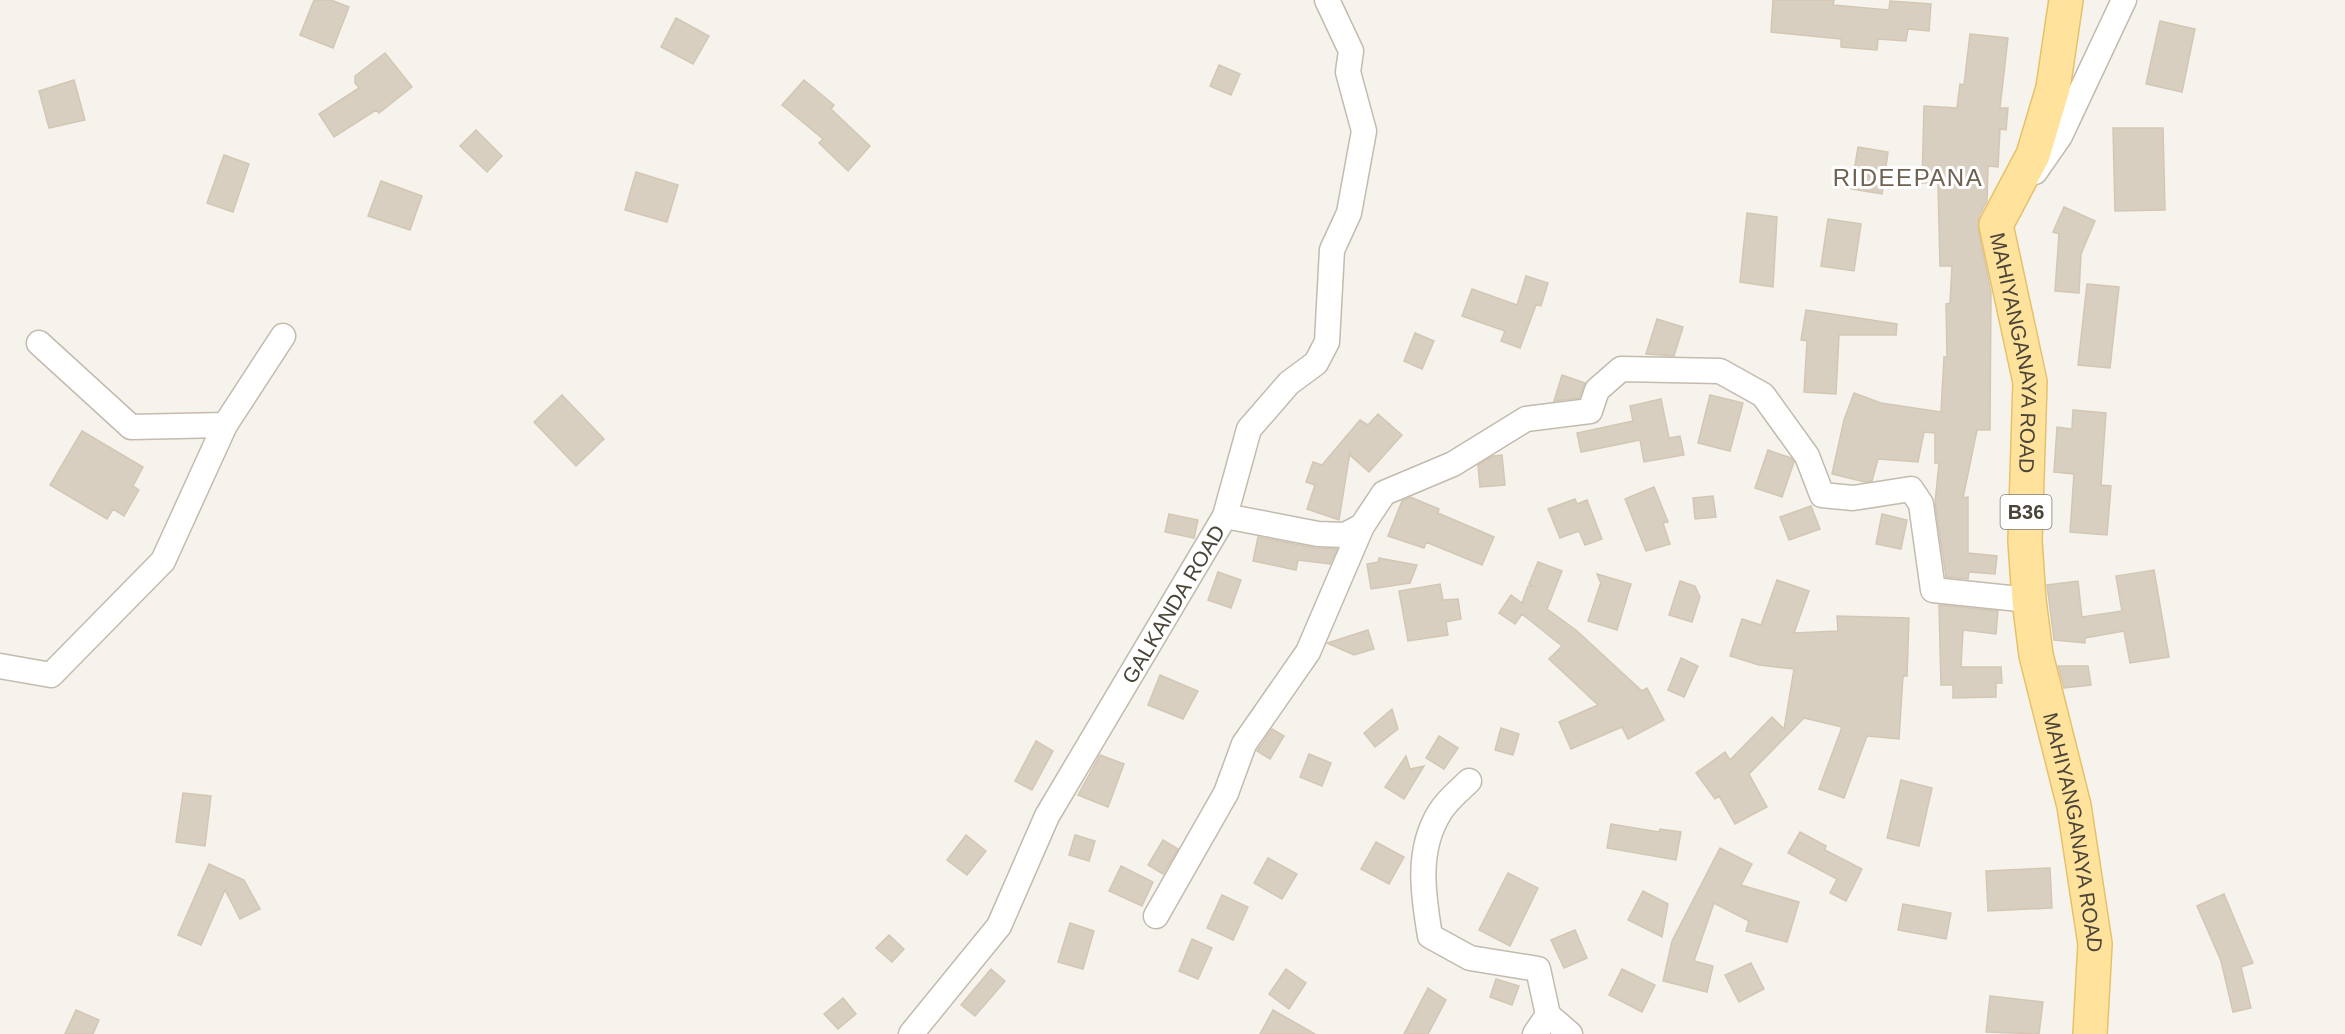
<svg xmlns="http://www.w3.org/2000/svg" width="2345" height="1034" viewBox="0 0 2345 1034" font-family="Arial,sans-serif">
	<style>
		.building { fill: #d8cfc1; stroke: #d3c7b4; stroke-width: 1.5 }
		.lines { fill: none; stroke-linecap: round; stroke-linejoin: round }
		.minor-casing { stroke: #c2bbae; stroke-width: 27 }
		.primary-casing { stroke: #e6c16a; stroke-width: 36 }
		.minor { stroke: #fff; stroke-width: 24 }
		.primary { stroke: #ffe39c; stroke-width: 33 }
		.labels { text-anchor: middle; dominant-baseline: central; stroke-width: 6; stroke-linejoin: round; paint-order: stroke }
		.shield { fill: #fff; stroke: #817c74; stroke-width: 1.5 }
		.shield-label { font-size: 20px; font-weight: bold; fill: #4b4439 }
		.street-label { font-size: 21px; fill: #4b4439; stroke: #fff }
		.quarter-label { font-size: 24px; letter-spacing: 1.5px; fill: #6e6250; stroke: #fff }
	</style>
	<rect width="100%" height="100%" fill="#f6f3ec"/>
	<path class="building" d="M314,0H331L349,7L333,48L300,35Z
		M1773,0H1834L1833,5L1889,10L1890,1L1931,4L1929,31L1908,29L1906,41L1878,39L1877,50L1841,47V39L1771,32Z
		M676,18L709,36L693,64L661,47Z
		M2160,21L2195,29L2182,92L2146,84Z
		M1970,34L2008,38L2000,108H2008L2006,130L2000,129L1998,167L1988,166L1987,201L1979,216L1978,228L1991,292L1990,430H1977L1963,498L1968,497V553L1997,556L1995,574L1969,572L1968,579L1946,577L1935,503L1939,463H1935V433L1924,432L1918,462L1878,459L1872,481L1865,482L1832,474L1844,420L1854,393L1881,403L1941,412L1944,357H1947L1946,304L1950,303L1952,266H1940L1938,183H1922L1924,106L1957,108L1960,84L1964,85Z
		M385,53L412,87L379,113L376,110L334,137L319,114L359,88L355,83V76Z
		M1219,65L1240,74L1231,95L1210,86Z
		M74,80L85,120L49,128L39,91Z
		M804,80L834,105L831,109L870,146L848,171L819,143L823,139L782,105Z
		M2113,128H2163L2165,210L2115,211Z
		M476,130L502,156L487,172L460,146Z
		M1858,147L1888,152L1882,194L1851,189Z
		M224,155L249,164L233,212L207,203Z
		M636,172L678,185L667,222L625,210Z
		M381,181L422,196L410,230L368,216Z
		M2064,207L2095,221L2081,254L2079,293L2055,291L2059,234L2053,232Z
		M1747,213L1777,217L1773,287L1740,282Z
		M1828,219L1861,224L1854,271L1821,266Z
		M1526,276L1548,283L1541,306L1536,305L1520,348L1501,341L1505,331L1462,316L1472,289L1517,305Z
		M2087,284L2119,287L2110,368L2078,365Z
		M1806,310L1897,324L1896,335H1839L1836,394L1804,392L1807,341L1801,340Z
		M1657,319L1683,327L1674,356L1646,354Z
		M1415,333L1434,341L1422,369L1404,361Z
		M1562,375L1585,383L1579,398L1554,401Z
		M562,395L604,439L576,466L534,422Z
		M1710,395L1743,403L1730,451L1698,443Z
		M1661,399L1669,438L1680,436L1684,455L1644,462L1640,440L1581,452L1577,433L1633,421L1630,406Z
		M2073,410L2106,413L2101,485L2111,486L2107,535L2070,532L2074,474L2054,472L2057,427L2072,429Z
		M1378,414L1402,435L1369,472L1351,456L1350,452L1339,520L1307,509L1315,485L1306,482L1313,462L1322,465L1360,420L1368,425Z
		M82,431L143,467L133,486L139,490L124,516L113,509L107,519L50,485Z
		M1768,450L1791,458L1794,462L1782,497L1755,488Z
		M1502,455L1505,485L1480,487L1478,465L1493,456Z
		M1654,487L1668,522L1663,523L1670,544L1646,551L1625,499Z
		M1713,496L1716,517L1695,519L1693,498Z
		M1410,497L1439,509L1438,513L1494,537L1482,565L1426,542L1424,548L1388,536L1402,501Z
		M1575,499L1577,504L1587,500L1602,539L1585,545L1579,531L1560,538L1548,509Z
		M1811,506L1820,529L1789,540L1780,517Z
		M1169,514L1198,520L1194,538L1165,532Z
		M1882,514L1907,520L1901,549L1876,544Z
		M1258,537L1315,548L1337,549L1330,564L1298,560L1296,570L1253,561Z
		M1379,558L1417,565L1410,583L1371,589L1367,564L1378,562Z
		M1538,562L1562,571L1547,609L1576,630L1642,691L1647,688L1664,720L1628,739L1622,727L1571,749L1559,722L1598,705L1549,659L1562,646L1522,614L1515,624L1499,613L1511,595L1522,603L1528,586H1533L1529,584Z
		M2154,570L2169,657L2130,663L2124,631L2085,638V643L2054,640L2047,585L2078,581L2082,617L2122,611L2116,576Z
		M1218,572L1241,580L1231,608L1208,600Z
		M1597,574L1631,584L1617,630L1588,621L1600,585L1602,586Z
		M1777,580L1809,591L1794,633L1838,631L1837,616L1909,618L1907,676H1903L1899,739L1867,736L1844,798L1819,789L1842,727L1804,718L1749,774L1767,807L1735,824L1719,796L1715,799L1696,773L1725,752L1730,760L1772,717L1784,729L1794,669L1759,665L1730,656L1742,619L1761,625Z
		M1680,581L1695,586L1700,597L1692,622L1669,615Z
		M1440,584L1443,600L1458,599L1461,619L1446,622L1448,635L1408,641L1399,591Z
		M1939,605L1998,611L1996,634L1963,630L1961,667H2001L2002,683H1996V697L1953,698V685H1941Z
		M1368,630L1374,649L1354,655L1327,643Z
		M1681,658L1698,666L1684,697L1668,690Z
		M2058,666H2088L2091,685L2064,688Z
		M1160,675L1198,691L1183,719L1148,705Z
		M1392,709L1398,729L1375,747L1364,733Z
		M1501,728L1519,734L1513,755L1495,750Z
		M1272,729L1284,736L1270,759L1257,751Z
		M1439,736L1458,748L1444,769L1426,758Z
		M1036,741L1053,751L1032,790L1015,781Z
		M1309,754L1331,763L1322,786L1300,777Z
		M1100,755L1124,764L1108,807L1078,795Z
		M1406,756L1410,769L1424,766L1404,799L1385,787Z
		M1901,780L1932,788L1919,846L1887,838Z
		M183,793L211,796L205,846L176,842Z
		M1611,824L1659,832L1660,829L1681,832L1676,860L1607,848Z
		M1800,832L1826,846L1825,850L1862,869L1846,901L1830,893L1837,879L1788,853Z
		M966,835L986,851L967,875L947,860Z
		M1075,835L1095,841L1089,861L1069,855Z
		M1163,840L1178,849L1163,874L1148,865Z
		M1376,842L1404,857L1389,884L1361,869Z
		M1720,848L1752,864L1741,885L1799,902L1787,942L1746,931L1749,921L1714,903L1694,961L1713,966L1707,992L1663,981L1672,941Z
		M1268,858L1297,874L1282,899L1254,883Z
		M209,864L244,880L260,909L240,919L225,890L201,945L178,935Z
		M1121,866L1153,882L1142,906L1109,891Z
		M2050,868L2052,908L1988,911L1986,871Z
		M1508,873L1538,888L1510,946L1479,930Z
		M1643,891L1668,904L1662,937L1628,920Z
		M2224,894L2253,963L2241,967L2251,1008L2233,1012L2221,961L2197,906Z
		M1222,895L1248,907L1233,940L1207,928Z
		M1903,904L1951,913L1946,939L1898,930Z
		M1070,923L1094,931L1083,969L1058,962Z
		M1575,930L1587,958L1564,968L1551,940Z
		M889,935L904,949L892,962L876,948Z
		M1192,939L1212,948L1198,979L1179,971Z
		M1751,963L1764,989L1739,1002L1725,975Z
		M991,969L1005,981L975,1016L961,1005Z
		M1286,969L1306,983L1289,1009L1269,994Z
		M1622,969L1655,985L1642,1012L1609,995Z
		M1496,979L1519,986L1512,1005L1490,997Z
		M1428,988L1446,1000L1428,1034H1404Z
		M1990,996L2043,1002L2039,1034L1986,1032Z
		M843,998L856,1014L838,1029L824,1014Z
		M76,1010L99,1020L93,1034H65Z
		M1273,1010L1315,1034H1260Z"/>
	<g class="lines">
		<defs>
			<g id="minor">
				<path d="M2035,172L2060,136L2124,0"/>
				<path d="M39,343L131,427L225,425"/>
				<path d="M1225,516L1249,429L1289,383L1316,363L1327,342L1332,250L1349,213L1364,131L1348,72L1351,51L1327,0"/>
				<path d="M0,666L51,675L163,561L225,425L283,336"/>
				<path d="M1469,781C1460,790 1447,800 1440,812C1416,850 1423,894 1430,936L1470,958L1538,969L1548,1015L1535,1034"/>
				<path d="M1156,916L1226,793L1244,744L1308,652L1362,526"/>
				<path d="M1548,1015L1570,1034"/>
				<path id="s1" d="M911,1034L999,926L1047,816L1225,516L1318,534L1345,535L1362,526L1384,493L1453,464L1526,419L1590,411L1597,390L1621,369L1720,371L1763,395L1807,456L1822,495L1853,498L1911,489L1921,504L1933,590L2029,600"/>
			</g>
			<g id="primary">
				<path id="s2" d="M2066,0L2053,88L2033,155L1996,225L2030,382L2025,541L2029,600L2036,655L2074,806L2095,944L2090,1034"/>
			</g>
		</defs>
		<use href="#minor" class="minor-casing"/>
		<use href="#primary" class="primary-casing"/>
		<use href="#minor" class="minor"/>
		<use href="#primary" class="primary"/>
	</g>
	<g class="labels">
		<rect class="shield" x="2000.5" y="495" width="51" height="34" rx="4.5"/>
		<g class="shield-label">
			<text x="2026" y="512">B36</text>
		</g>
		<g class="street-label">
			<text stroke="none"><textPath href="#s2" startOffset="368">MAHIYANGANAYA ROAD</textPath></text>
			<text stroke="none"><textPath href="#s1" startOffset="506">GALKANDA ROAD</textPath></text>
			<text stroke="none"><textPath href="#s2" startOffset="854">MAHIYANGANAYA ROAD</textPath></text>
		</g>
		<g class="quarter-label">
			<text x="1908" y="177">RIDEEPANA</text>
		</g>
	</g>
</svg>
